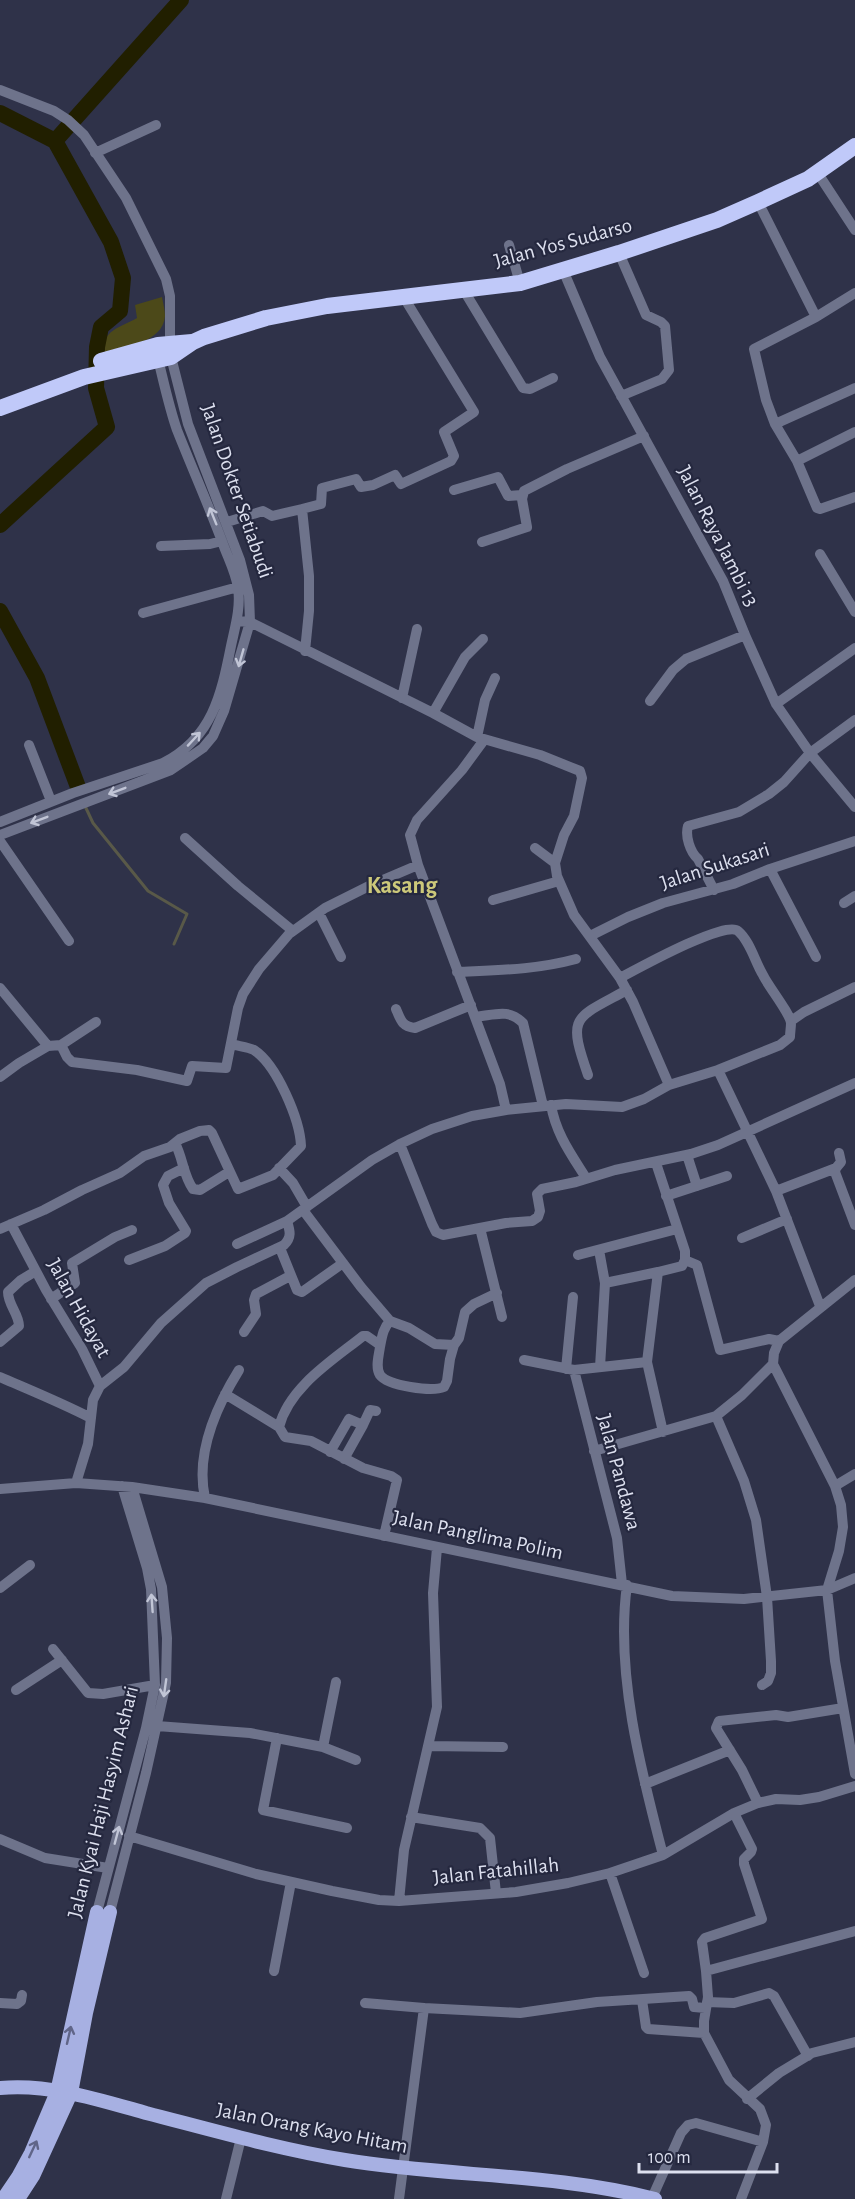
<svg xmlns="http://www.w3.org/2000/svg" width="855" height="2199" viewBox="0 0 855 2199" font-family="'Alegreya Sans',sans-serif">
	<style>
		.green { fill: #4c4919 }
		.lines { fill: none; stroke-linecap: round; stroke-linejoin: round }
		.stream { stroke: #595948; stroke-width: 3 }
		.river { stroke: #211f00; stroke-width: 16 }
		.minor { stroke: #6e738b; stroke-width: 10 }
		.major { stroke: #a7b0e2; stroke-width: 14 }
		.highway { stroke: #c0c9f9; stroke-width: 16 }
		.oneway { stroke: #c1c5d6 }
		.oneway2 { stroke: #606588 }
		.labels { text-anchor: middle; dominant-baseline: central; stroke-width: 4.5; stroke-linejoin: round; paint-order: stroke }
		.street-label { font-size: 21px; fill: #dde0ef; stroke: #25283f }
		.quarter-label { font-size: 24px; font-weight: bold; fill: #ccc87a; stroke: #25283f }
	</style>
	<rect width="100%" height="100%" fill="#2f3249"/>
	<path class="green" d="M162,297C163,303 165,310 165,316C163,343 124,347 104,353C100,331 121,327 137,318L135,305Z"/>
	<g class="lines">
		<path class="stream" d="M85,806L93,823L148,891L187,914L174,944"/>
		<path class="river" d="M0,113L55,141L111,242L123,278L120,311L101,327L97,347L96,388L107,427L0,525
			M55,141L181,0
			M0,611L37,678L78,787"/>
		<path class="minor" d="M0,90L54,111L68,120L84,135L126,198L166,279L170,296V343
			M95,153L156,125
			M817,172L855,230
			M758,202L816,317
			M509,245L520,283
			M619,253L646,315L661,322L665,326L669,370L662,379L621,396
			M563,270L600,357L723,581L745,635L776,704L810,753L855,807
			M463,289L523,388L530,389L553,378
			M855,293L816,317L754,349L766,400L775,424L797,461L817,508L820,509L855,497
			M775,424L855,388
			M797,461L855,432
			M454,490L498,477L508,496L522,495
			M227,522L263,511L272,516L302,509
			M482,542L527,527L522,499L524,491L567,469L644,436
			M161,546L210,544L222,541
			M820,554L855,612
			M143,613L238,587
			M237,621L250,622L433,713L477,737L540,755L580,771L582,778L574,816L564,835L555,863L557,876L574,915L620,978L633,1002L669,1085
			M305,651L309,611V576L302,509L321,504L322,488L356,479L361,487L373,485L395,475L401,484L451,461L454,456L444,432L474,412L403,296
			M402,698L417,629
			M650,701L673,670L686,659L745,635
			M776,704L855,648
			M433,713L465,657L483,639
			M477,737L485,700L495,678
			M484,740L462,770L417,820L410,835L418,865L500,1084L506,1110
			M29,745L51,801
			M0,822L73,793L163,763C212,738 221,696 231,646C235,627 241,607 238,588C236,573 228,558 223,544C209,506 192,468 177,430C169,407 164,383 158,359
			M0,835L171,770L203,748L213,736L224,711L250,622L249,595L240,560L188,424L171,357
			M185,838L238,886L293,931
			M0,841L69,941
			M535,848L555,863
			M770,869L816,957
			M714,890L698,859C690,852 685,836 688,826L739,812L769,794L784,782L810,753L855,720
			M493,900L559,881
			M844,903L855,896
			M319,913L341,957
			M590,936L628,917L663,903L733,884L770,869L855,841
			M457,972C499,970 535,970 576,959
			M0,988L48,1046L61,1045L67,1057L72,1062L137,1070L187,1081L192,1066L226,1068L238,1008L243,994L259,969L289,934L325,908L371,885L418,865
			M396,1009C401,1021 402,1026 415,1028L471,1005
			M475,1017C495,1015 508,1008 523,1023L543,1106
			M791,1021L804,1012L855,987
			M61,1045L96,1022
			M718,1070L776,1191L820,1306
			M588,1075C567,1015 574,1019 627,990
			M0,1077L19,1063L48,1046
			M551,1105C556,1134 571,1154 586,1178
			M175,1143C183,1158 183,1175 193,1189L200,1190L229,1172
			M400,1144L432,1224L436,1232L443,1235L506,1223L532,1221L538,1217L540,1211L537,1194L542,1189L576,1182L615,1170L691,1154L718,1145L855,1083
			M839,1153L841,1162L836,1168L835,1172L855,1225
			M687,1155L697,1186
			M656,1163L685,1251V1260L682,1266L658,1272L647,1362L663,1432
			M279,1168L293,1183L307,1207
			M776,1191L836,1168
			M666,1196L727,1176
			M303,1210L361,1287L390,1321L409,1328L435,1344L454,1345
			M11,1224L46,1290L82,1349L100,1386
			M480,1228L502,1317
			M0,1229L44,1210L82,1190L120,1173L144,1156L170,1147L180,1139L200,1131L209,1130L212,1133L238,1189L273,1175L301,1146C300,1120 277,1065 254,1050C248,1047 237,1046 231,1044
			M742,1238L787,1219
			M237,1244L287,1221
			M280,1248L297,1290L302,1292L343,1263
			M599,1250L605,1283L600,1367
			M578,1255L677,1229
			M129,1260L165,1246L185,1233L186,1231L169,1203L163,1185L168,1176L184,1168
			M685,1260L697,1265L720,1350L769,1339L779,1341
			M855,1280L779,1341L774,1353L773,1364L835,1486L841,1505L843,1527L839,1551L827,1590L835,1661L855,1774
			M605,1283L658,1272
			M51,1299L75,1283L72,1263L115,1237L132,1230
			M390,1321C383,1328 382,1337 380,1347C379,1355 375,1367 380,1375C388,1386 432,1392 444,1387L447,1381L450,1359L454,1345L459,1338L465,1312L474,1304L497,1293
			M244,1332L256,1314L254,1300L256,1294L290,1276
			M0,1342L19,1326C19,1314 8,1305 8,1292L21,1280L36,1271
			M380,1345L367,1336H363C333,1360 289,1387 279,1427L285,1437L311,1441L363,1468L391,1476L397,1480L384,1536
			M524,1360L574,1370L647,1362
			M566,1369L573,1297
			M574,1370L617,1538L622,1584
			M0,1377C30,1390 62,1403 91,1418
			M225,1394L279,1427
			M716,1416L742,1395L773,1364
			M363,1425L370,1410L376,1411
			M594,1451L716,1416L744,1481L756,1520L767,1597L771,1661V1673L768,1681L762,1685
			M330,1452L349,1419L363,1425L344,1459
			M76,1483L88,1444L93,1400L100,1386L124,1367L161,1323L206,1283L237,1267L284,1245C292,1237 290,1231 287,1221L372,1160L400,1144L432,1129L472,1116L506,1110L566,1104L622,1107L644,1099L669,1085L718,1070L780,1045L790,1037C790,1033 791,1027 791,1023C790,1013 768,986 763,975C755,962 750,941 738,931C725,920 637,969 620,978
			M835,1486L855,1474
			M0,1489L76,1483L132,1487L205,1498L672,1596L744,1599L827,1590L855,1578
			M205,1498C195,1453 216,1407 239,1370
			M627,1585C615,1672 641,1771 663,1855
			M0,1588L30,1565
			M53,1649L88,1693L103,1694L155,1685
			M16,1690L62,1660
			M157,1726L250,1733L323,1747L336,1682
			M277,1738L263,1810L347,1828
			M428,1746L503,1747
			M323,1747L356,1760
			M645,1784L730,1750
			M758,1803L742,1770L716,1728L719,1721L776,1715L788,1717L843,1708
			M411,1817L480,1828L490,1838L496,1893
			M129,1836L256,1874L332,1891L379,1900L399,1901L516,1892L568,1883L610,1873L663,1855L734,1813L758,1803L776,1799L800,1800L819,1797L855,1786
			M0,1839L45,1858L108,1868
			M610,1873L644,1973
			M399,1901L404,1850L437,1707L433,1593L437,1548
			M97,1912L146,1728L155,1685L151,1589L147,1568L122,1486
			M110,1912L146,1773L166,1683L167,1638L162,1587L132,1487
			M274,1971L291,1882
			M706,1971L702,1942L705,1938L762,1919L744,1864V1859L751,1852L752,1849L734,1813
			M642,2000L646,2027L648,2029L704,2033
			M707,2002L734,2003L769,1993L774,1996L808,2056
			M0,2003L17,2004L21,2001L22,1995
			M365,2003L424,2008L520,2013L597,2002L689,1996L692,1999L694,2007L705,2008
			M747,2099L779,2073L812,2053L855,2042
			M652,2198L681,2133L688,2125L696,2123L763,2142
			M226,2199L241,2138
			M399,2199L424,2008
			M741,2199L763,2142L766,2125L760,2109L729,2080L704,2033V2021L708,1997L706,1971L855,1931"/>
		<path class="major" d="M0,2088C48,2083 100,2100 146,2113C212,2130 278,2149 345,2160C448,2177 553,2173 655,2199
			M3,2199L18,2177L31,2153L57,2092L97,1912
			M18,2199L33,2176L71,2093L86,2013L110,1912"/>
		<path class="highway" d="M101,361L158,345L192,342
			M0,408L84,377L171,357L193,342L204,337L266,318L327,306L520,283L619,253L717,220L758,202L808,179L855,146"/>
	</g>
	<defs><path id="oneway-shaft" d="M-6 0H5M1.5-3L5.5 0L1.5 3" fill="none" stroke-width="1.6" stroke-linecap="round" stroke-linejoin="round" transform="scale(1.5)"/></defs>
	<g class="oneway">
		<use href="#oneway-shaft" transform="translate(213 516) rotate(-112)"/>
		<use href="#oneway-shaft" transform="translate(241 658) rotate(106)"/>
		<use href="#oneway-shaft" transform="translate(194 739) rotate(-47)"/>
		<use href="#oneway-shaft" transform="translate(117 791) rotate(159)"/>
		<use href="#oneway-shaft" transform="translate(39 820) rotate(159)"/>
		<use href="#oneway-shaft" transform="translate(152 1603) rotate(-94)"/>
		<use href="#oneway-shaft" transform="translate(165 1688) rotate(98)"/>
		<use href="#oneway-shaft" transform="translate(117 1835) rotate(-75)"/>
	</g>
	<g class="oneway2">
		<use href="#oneway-shaft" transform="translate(69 2035) rotate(-77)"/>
		<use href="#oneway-shaft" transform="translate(33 2149) rotate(-65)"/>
	</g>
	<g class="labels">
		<g class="street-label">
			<text transform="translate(563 243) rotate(-15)">Jalan Yos Sudarso</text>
			<text transform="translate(237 491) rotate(71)">Jalan Dokter Setiabudi</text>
			<text transform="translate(718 536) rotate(63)">Jalan Raya Jambi 13</text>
			<text transform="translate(715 866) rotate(-18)">Jalan Sukasari</text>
			<text transform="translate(79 1308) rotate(61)">Jalan Hidayat</text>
			<text transform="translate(619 1472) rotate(75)">Jalan Pandawa</text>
			<text transform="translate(478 1535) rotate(12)">Jalan Panglima Polim</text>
			<text transform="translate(103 1802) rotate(-76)">Jalan Kyai Haji Hasyim Ashari</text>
			<text transform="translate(496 1871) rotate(-6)">Jalan Fatahillah</text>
			<text transform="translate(312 2128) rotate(11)">Jalan Orang Kayo Hitam</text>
		</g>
		<g class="quarter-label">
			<text x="402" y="886">Kasang</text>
		</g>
	</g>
	<path d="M639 2163v9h138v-9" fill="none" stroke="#dde0ef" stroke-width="3"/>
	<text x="648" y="2163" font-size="18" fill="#dde0ef" stroke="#25283f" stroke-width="4.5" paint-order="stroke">100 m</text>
</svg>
